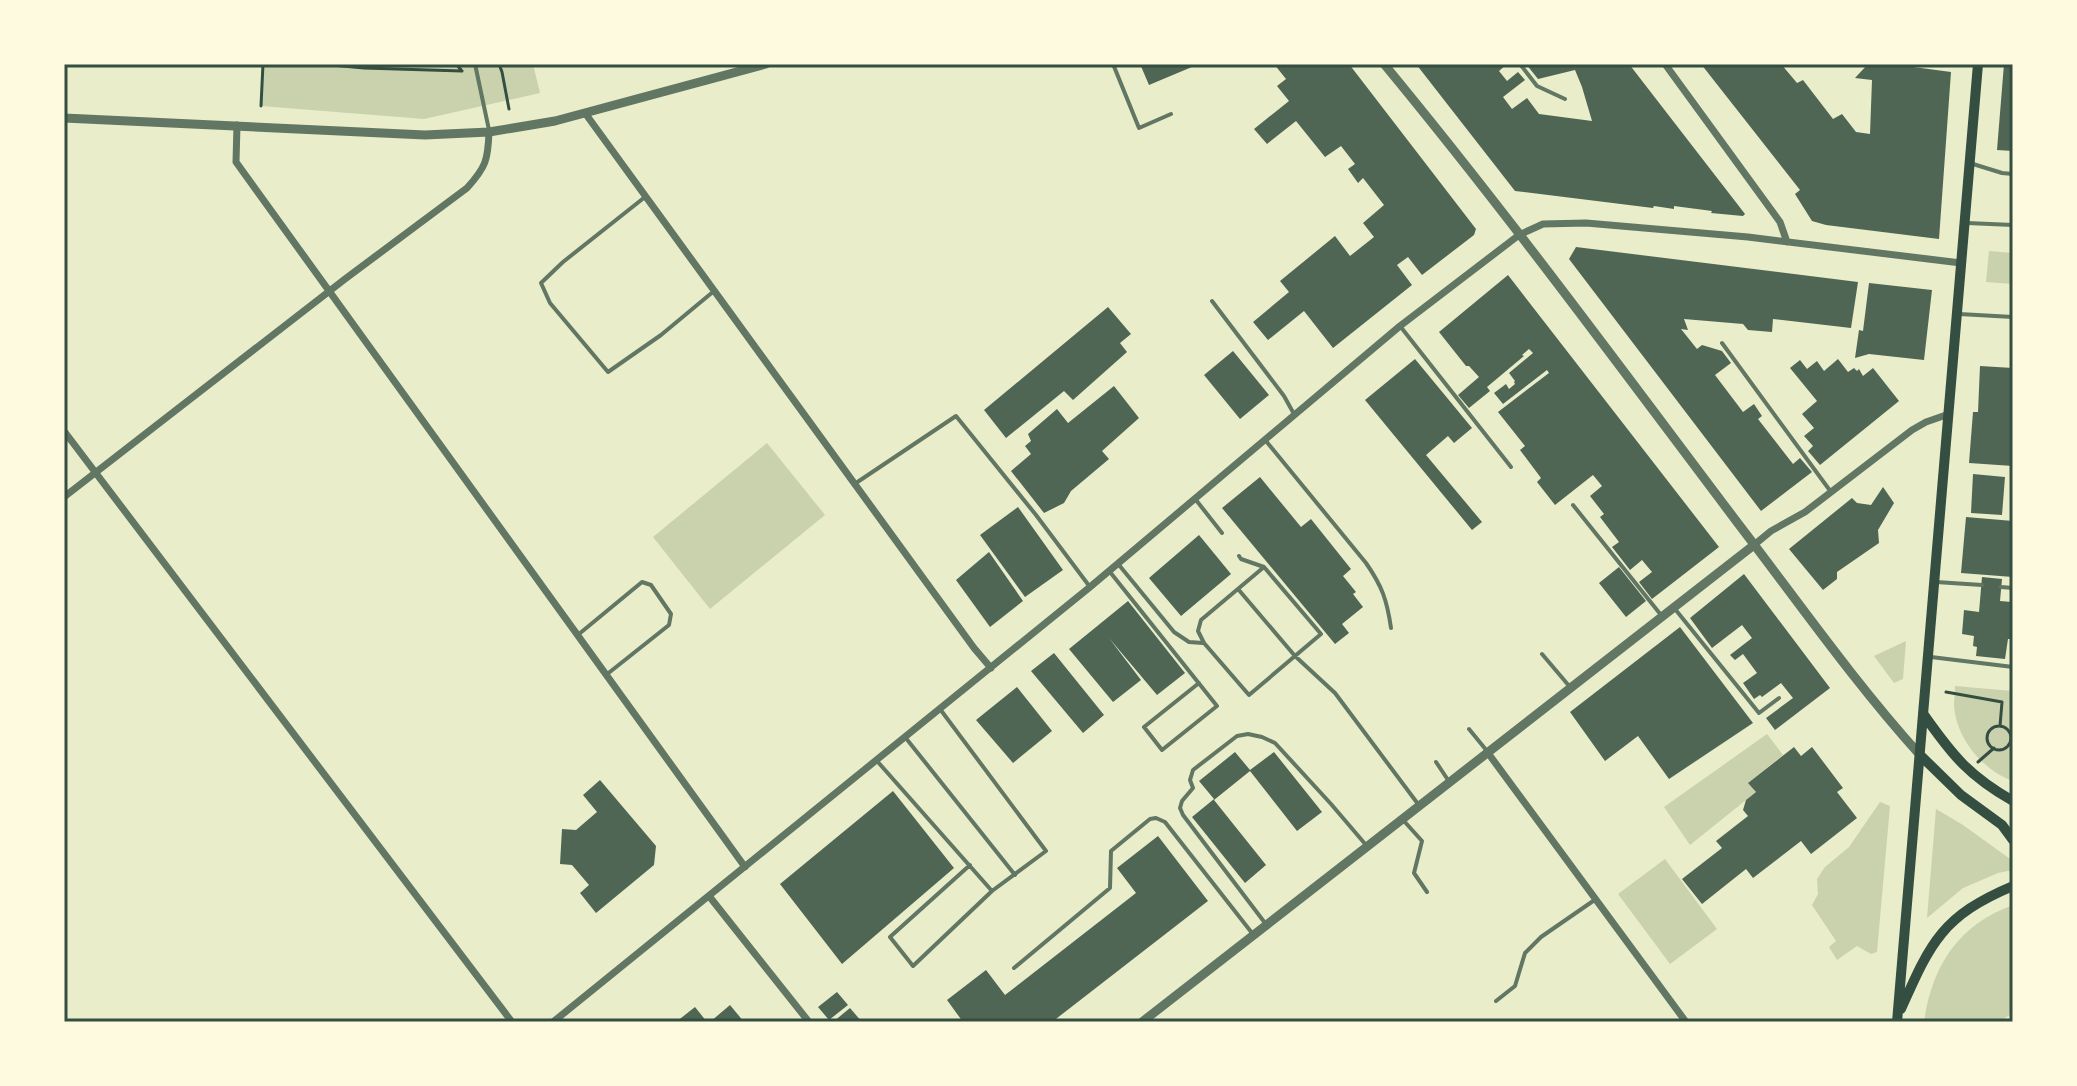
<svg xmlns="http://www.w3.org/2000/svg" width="2077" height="1086" viewBox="0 0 2077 1086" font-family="'Roboto Serif',serif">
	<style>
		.green { fill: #cad2ad }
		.building { fill: #4f6655 }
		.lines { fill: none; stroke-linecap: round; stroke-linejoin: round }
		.path { stroke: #344e41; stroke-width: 3 }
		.service { stroke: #617663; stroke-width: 4 }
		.minor { stroke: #617663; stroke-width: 7 }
		.tertiary { stroke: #617663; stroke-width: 9 }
		.secondary { stroke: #344e41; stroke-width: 10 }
		.neatline { fill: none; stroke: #344e41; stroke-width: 3 }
	</style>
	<rect width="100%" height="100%" fill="#e9edc9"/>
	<path class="green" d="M263,64H533L540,93L424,119L261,106Z
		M1989,251L2013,253V284L1986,282Z
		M767,443L825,515L710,609L653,537Z
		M1906,641L1903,679L1894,683L1874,656Z
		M1955,686L2013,691V781C1982,770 1956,738 1954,705C1954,698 1955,692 1955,686Z
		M1767,734L1783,755L1749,782L1756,792L1690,845L1664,807Z
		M1880,802L1890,806L1877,952L1871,954L1857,946L1837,960L1829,947L1836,941L1812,905L1818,894L1817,879L1825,867L1849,847Z
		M1936,809L1963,825L2013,861V870L1998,873L1963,888L1927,918Z
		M1665,859L1717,929L1670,964L1618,894Z
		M2013,905V1013L1999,1022H1924C1932,966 1958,925 2013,905Z"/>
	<path class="building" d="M1140,64H1199L1149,85Z
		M1274,64H1349L1476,229L1474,235L1422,275L1408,257L1397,265L1412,285L1333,348L1304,311L1268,340L1253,322L1289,292L1280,281L1335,236L1350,256L1374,237L1363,223L1384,205L1363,178L1358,183L1348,169L1355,164L1341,146L1325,157L1296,121L1267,144L1254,129L1289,101L1277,86L1286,79Z
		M1416,64H1507L1499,71L1507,81L1518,72L1525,80L1503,97L1512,109L1527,98L1539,114L1592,121L1582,87L1575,70L1538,79L1526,64H1629L1745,214L1743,216L1711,213L1712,211L1674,206V209L1654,206L1653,208L1515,191Z
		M1701,64H1781L1797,83L1803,80L1833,119L1842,114L1856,132L1870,134L1872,80L1855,78L1868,64H1891L1951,72L1939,239L1826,225L1812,221L1795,194L1800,190Z
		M2004,64H2013V151L1997,150Z
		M1576,247L1858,282L1851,328L1773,319L1772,332L1748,330L1743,324L1684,319L1688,330L1681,329L1697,349L1702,345L1722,351L1731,363L1715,375L1743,412L1754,404L1762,416L1758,419L1793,464L1800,458L1812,472L1761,511L1569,259Z
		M1508,275L1719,547L1652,599L1639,582L1652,572L1642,560L1630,570L1612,547L1619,542L1600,517L1604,514L1590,496L1602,486L1593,475L1555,505L1537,482L1541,478L1520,450L1525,446L1498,412L1549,373L1547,370L1503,404L1494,393L1506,384L1509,389L1515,384L1514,382L1515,381L1509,373L1533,353L1529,349L1522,355L1524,356L1487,387L1490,391L1469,408L1458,395L1479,377L1469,366H1466L1439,332Z
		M1869,283L1932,290L1924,360L1869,354L1855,358L1859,330L1863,331Z
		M1108,307L1131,334L1120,343L1127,352L1073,400L1064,391L1006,438L984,410Z
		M1233,351L1269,395L1240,419L1204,375Z
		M1415,359L1472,428L1454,443L1448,436L1426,455L1482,522L1472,530L1365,400Z
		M1838,359L1848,372L1854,368L1857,371L1859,369L1863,376L1873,368L1899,401L1820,465L1808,451L1813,446L1804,436L1814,428L1802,414L1817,401L1790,368L1800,360L1807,369L1817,361L1824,371Z
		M1980,366L2013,368V466L1969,463L1973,412H1978Z
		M1114,386L1139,418L1102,451L1109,459L1071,491L1064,503L1044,513L1011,471L1031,454L1025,446L1031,441L1028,434L1057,409L1068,423Z
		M1973,474L2005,477L2002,515L1971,513Z
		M1260,477L1301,527L1311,519L1351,569L1343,576L1356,592L1353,594L1363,607L1342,624L1349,633L1335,644L1222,508Z
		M1883,487L1894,503L1878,530L1879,543L1837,572V579L1823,590L1789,549L1852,498L1857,503L1871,505Z
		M1018,507L1063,570L1025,597L980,535Z
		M1966,517L2013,521V577L1961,573Z
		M1199,535L1231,574L1181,616L1149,578Z
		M989,552L1023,601L990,627L956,580Z
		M1619,567L1646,601L1626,617L1599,583Z
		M1744,574L1830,688L1775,730L1766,718L1793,698L1781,683L1762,697L1760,695L1754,699L1743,683L1757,673L1743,654L1735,660L1730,655L1752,638L1742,625L1712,648L1690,618Z
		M1982,577L2002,579L2000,601L2012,602L2013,639H2008L2005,659L1976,656L1977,647L1973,646L1974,636L1962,634L1964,610L1979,612Z
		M1128,601L1185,673L1157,695L1109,638L1141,680L1113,702L1069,649Z
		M1680,627L1753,723L1669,779L1638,736L1605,761L1570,712Z
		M1054,653L1104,715L1083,733L1031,671Z
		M1017,687L1052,731L1013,763L976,720Z
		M1794,747L1801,756L1812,747L1843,788L1837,792L1857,818L1811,854L1801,841L1753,878L1746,869L1702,904L1682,879L1722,848L1716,841L1748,816L1743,810L1746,800L1756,792L1748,783Z
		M1235,752L1250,770L1274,752L1322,812L1297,831L1250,771L1214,800L1266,865L1245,883L1192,817L1214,799L1199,781Z
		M600,780L656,846L654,865L596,913L580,893L589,885L572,865L560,864L562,829L576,830L597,812L583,795Z
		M893,791L954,868L842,964L780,884Z
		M1158,836L1208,901L1052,1022H963L947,1000L986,970L1005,995L1136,893L1117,868Z
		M837,992L848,1005L829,1020L818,1007Z
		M730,1005L744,1022H710Z
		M695,1007L707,1022H676Z
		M850,1008L862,1022H833Z"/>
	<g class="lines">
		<path class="path" d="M321,64L364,68L462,71
			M456,64L462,71
			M499,64L502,72L509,109
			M261,106L263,64
			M1946,692L2002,702L2000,726
			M1987 738a12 12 0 1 1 24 0a12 12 0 1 1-24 0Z
			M1978,762L1994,748"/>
		<path class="service" d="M475,64L489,130
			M1113,64L1139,128L1171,114
			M1520,64L1537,86L1565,99
			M1973,164L2002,173L2013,174
			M645,197L563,262L541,283L550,303L608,372L661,335L714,291
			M1967,223L2013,225
			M1212,301L1284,396L1294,414
			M1959,314L2013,317
			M1400,326L1511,467
			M1722,343L1831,492
			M1266,441L1366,563C1382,586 1387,600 1391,628
			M856,483L956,416L1036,515L1090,587
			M1196,500L1222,533
			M1573,505L1661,615
			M1239,556L1241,559L1264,567L1321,634L1249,695L1204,643L1198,631L1201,620L1264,567
			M1119,565L1174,632L1189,642L1203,643
			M1110,572L1217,706L1162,750L1144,727L1199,683
			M1936,582L1982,585
			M2001,587L2013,588
			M1238,589L1295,656L1335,693L1418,804
			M1675,609L1759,713L1779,698
			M579,634L642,582L651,585L671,614L669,625L606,675
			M1542,654L1570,687
			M1931,657L2013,667
			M940,709L1046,851L992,891L913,966L890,937L970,865
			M1469,729L1487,751
			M905,737L1015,875
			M877,761L992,891
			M1436,762L1448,780
			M1404,821L1422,841L1414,873L1427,892
			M1265,923L1183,815L1180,808L1182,801L1193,788L1190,780L1193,770L1237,736L1248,734L1262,737L1275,743L1331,804L1366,845
			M1014,968L1110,888L1111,851L1150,819L1156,818L1165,822L1252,933
			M1496,1001L1515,986L1525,953L1541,937L1596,899"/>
		<path class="minor" d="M1665,64L1780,222L1787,242
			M585,113L974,648L991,668
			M237,125L236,162L745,867
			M64,431L512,1022
			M64,497L345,279L467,188C486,167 488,160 489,132
			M1754,545L1771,531L1805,512L1912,430L1926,422L1949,414
			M1488,753L1686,1022
			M709,896L809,1022
			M553,1022L1090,587L1400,326L1519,235L1543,224L1586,223L1748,237L1961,263"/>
		<path class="tertiary" d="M1384,64C1508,214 1623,371 1740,526C1799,603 1855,683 1920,755
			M64,118L425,135L489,132L555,121L766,64
			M1142,1022L1754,545"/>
		<path class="secondary" d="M1924,715C1953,756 1969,776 2013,801
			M1920,755L1961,795L2002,825L2013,840
			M1901,1009C1931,942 1942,916 2013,886
			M1897,1022L1978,64"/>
	</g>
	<rect width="2077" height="1086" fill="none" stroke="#fefae0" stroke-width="132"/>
	<rect x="66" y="66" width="1945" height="954" class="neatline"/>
</svg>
